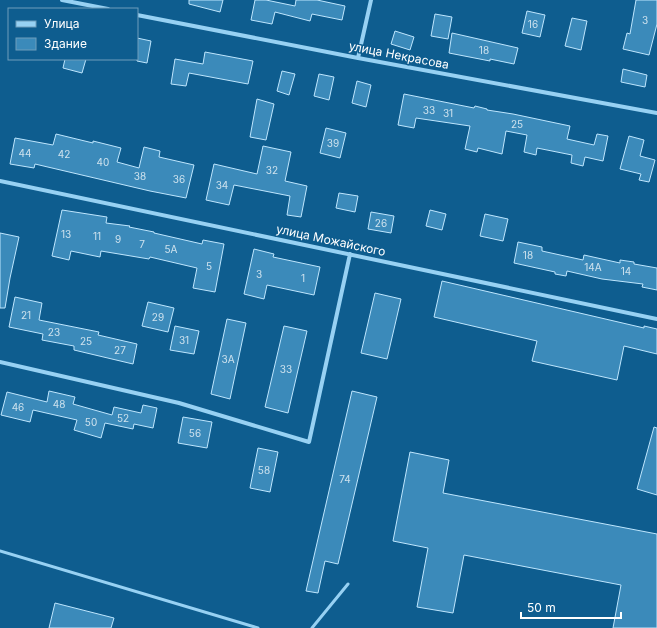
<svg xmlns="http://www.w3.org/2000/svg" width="657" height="628" viewBox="0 0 657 628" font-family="Inter,sans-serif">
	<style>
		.building { fill: #3b8aba; stroke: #bee6fe }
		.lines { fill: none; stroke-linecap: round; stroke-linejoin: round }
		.service { stroke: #97d1f3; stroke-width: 3 }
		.minor { stroke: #97d1f3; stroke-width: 4 }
		.labels { text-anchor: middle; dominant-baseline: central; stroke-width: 3; stroke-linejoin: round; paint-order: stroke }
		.number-label { font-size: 10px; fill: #cee2ee }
		.street-label { font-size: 12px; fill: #fff; stroke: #0e5d8f }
	</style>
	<rect width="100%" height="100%" fill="#0e5d8f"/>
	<path class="building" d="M189,0H223L220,12L189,4Z
		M255,0H266L295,6L296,0H317L345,6L342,20L312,14L310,21L275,12L272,24L251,20Z
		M636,0H657V24L649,55L623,49L627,33L630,34Z
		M527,11L545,15L540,37L522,33Z
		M435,14L452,17L448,39L431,36Z
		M572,18L587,21L581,50L565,46Z
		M395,31L414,37L410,50L391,44Z
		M452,33L518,48L514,64L490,59V61L449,53Z
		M137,38L151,41L147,63L137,61Z
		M205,52L253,61L248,84L189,73L186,86L171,84L175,59L203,64Z
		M65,59H86L82,73L63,68Z
		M623,69L647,75L645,87L621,82Z
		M282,71L295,74L289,95L277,91Z
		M319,74L334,77L329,100L314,96Z
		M357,81L371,85L366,107L352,103Z
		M404,94L474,108L475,106L487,109V110L513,114L570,126L567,139L594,145L597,134L608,136L603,161L585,157L583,166L571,163L572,155L537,148L536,155L524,152L527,135L506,131L502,154L478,148L477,152L465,149L470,126L416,118L414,128L398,125Z
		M257,99L274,104L266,140L250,137Z
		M326,128L346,133L340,158L320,153Z
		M56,134L93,143V141L121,148L117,162L139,168L144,147L160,151L159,157L194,165L186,198L150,191L35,164L34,168L10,164L15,138L53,145Z
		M629,136L644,140L640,156L655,160L649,182L639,180L641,174L620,169Z
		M263,146L291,152L285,181L307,186L301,217L287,215L290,196L234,185L229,205L206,200L214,164L257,174Z
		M339,193L358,196L355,212L336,208Z
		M62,210L107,217L106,223L130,226L129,227L154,232V233L202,244L203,240L224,244L215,292L193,288L197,268L150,257L149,259L101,251L100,257L71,251L69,260L52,256Z
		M430,210L446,214L442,230L426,226Z
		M371,212L394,216L391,233L368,229Z
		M485,214L508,219L503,241L480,236Z
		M0,233L19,237L10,278L5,308H0Z
		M518,242L542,247V251L583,260L584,255L620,263V260L634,262V264L657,268V290L642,287L643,284L602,279L567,271L566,276L555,274V272L514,263Z
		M254,249L274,254L273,257L320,267L314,295L267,285L264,299L244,294Z
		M442,281L644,328V326L657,329V354L624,346L617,380L532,361L537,341L434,317Z
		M375,293L401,299L387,359L361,353Z
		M15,297L42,303L39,320L99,332L98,335L137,344L133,364L74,350V346L42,340L43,334L9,327Z
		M148,302L174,308L168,332L142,326Z
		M227,319L246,323L230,399L211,394Z
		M175,326L199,331L194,354L170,350Z
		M284,326L307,331L288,413L265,407Z
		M49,391L75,397L73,404L112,415L114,407L141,413L143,405L157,408L153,428L134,424L133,429L105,423L101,438L74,430L77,420L33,410L30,422L1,415L7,392L47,402Z
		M352,391L377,397L338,564L325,561L318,593L306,591Z
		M183,417L212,422L207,448L178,443Z
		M654,427L657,428V495L637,489Z
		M258,448L278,452L270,492L250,488Z
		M410,452L449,460L443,493L657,534V628H613L621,585L464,555L453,613L417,607L428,548L393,541Z
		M55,603L114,618L111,628H49Z"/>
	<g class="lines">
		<path class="service" d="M0,551L258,628
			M312,628L348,584"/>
		<path class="minor" d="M62,0L108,9
			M137,15L358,58L657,113
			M358,58L371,0
			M0,181L657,319
			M0,362L179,403L309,442L350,254"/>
	</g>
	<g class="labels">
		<g class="number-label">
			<text x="645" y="20">3</text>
			<text x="533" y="24">16</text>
			<text x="484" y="50">18</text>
			<text x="429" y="110">33</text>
			<text x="448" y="113">31</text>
			<text x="517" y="124">25</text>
			<text x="333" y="143">39</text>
			<text x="25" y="153">44</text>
			<text x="64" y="154">42</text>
			<text x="103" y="162">40</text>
			<text x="272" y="170">32</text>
			<text x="140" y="176">38</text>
			<text x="179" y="179">36</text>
			<text x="222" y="185">34</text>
			<text x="381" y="223">26</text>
			<text x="66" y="234">13</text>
			<text x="97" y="236">11</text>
			<text x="118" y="239">9</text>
			<text x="142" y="244">7</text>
			<text x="171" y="249">5А</text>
			<text x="528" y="255">18</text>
			<text x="209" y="266">5</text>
			<text x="593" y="267">14А</text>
			<text x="626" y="271">14</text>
			<text x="259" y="274">3</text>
			<text x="303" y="278">1</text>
			<text x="26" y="315">21</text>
			<text x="158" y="317">29</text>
			<text x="54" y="332">23</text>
			<text x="184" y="340">31</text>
			<text x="86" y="341">25</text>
			<text x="120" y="350">27</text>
			<text x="228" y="359">3А</text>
			<text x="286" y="369">33</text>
			<text x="59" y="404">48</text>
			<text x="18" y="407">46</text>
			<text x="123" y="418">52</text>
			<text x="91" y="422">50</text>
			<text x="195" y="433">56</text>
			<text x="264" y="470">58</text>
			<text x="345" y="479">74</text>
		</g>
		<g class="street-label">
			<text transform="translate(399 55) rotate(11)">улица Некрасова</text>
			<text transform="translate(331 240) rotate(12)">улица Можайского</text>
		</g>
	</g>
	<rect x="8" y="8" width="130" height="52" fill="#0e5d8f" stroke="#6e9ebc"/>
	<rect x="16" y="21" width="20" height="6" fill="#97d1f3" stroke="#6e9ebc"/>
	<text x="44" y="28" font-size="12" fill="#ffffff">Улица</text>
	<rect x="16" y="38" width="20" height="12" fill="#3b8aba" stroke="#6e9ebc"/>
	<text x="44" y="48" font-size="12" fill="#ffffff">Здание</text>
	<path d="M521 612v6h100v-6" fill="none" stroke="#ffffff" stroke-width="2"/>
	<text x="527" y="612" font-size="12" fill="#ffffff" stroke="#0e5d8f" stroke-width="3" paint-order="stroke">50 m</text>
</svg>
